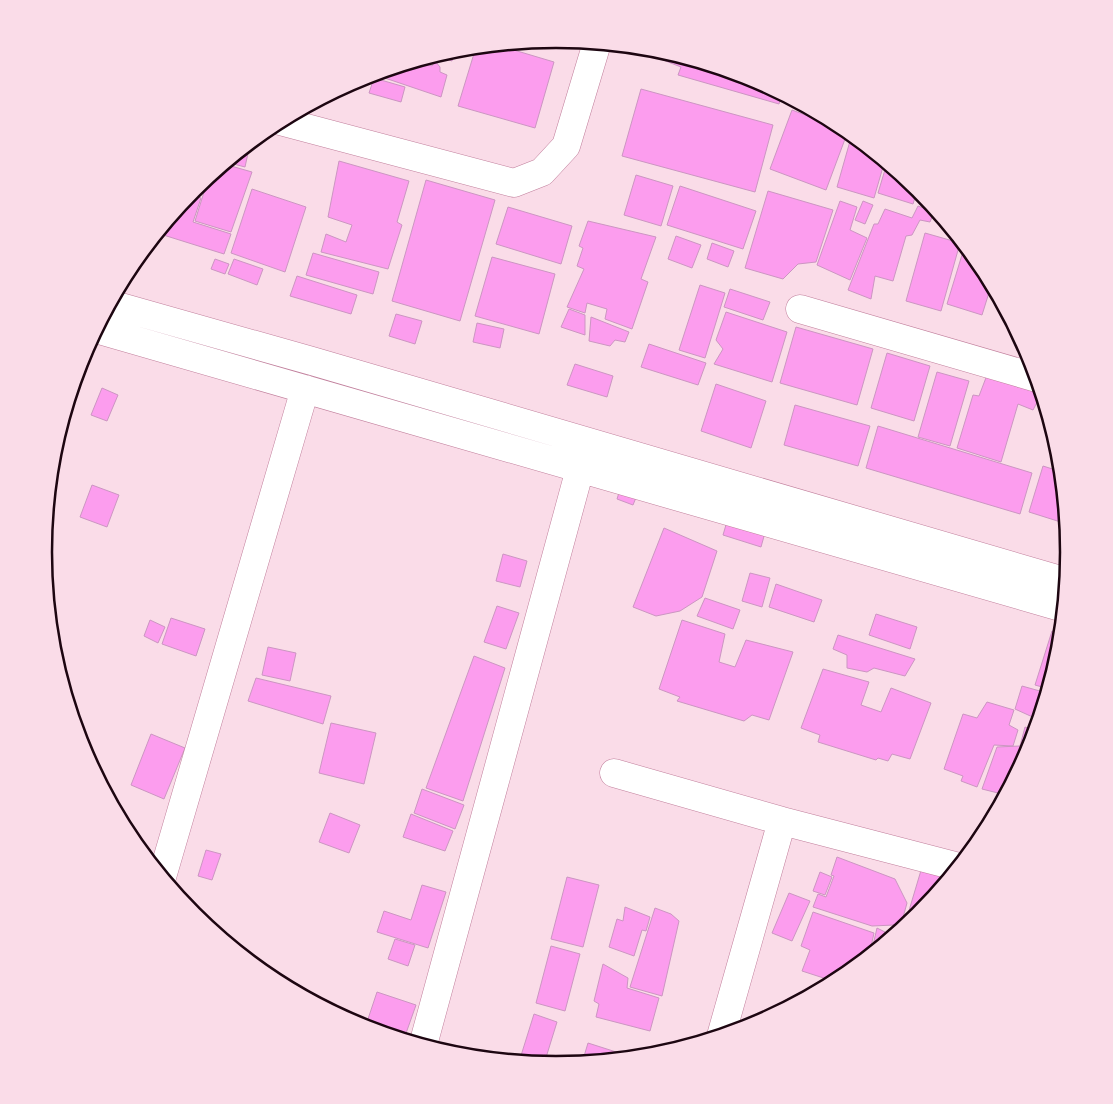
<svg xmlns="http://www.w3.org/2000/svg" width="1113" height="1104" viewBox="0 0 1113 1104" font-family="Poppins,sans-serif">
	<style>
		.building { fill: #fc9dee; stroke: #cc95c2 }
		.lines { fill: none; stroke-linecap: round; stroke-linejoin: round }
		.street-casing { stroke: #c17f9c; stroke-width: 29 }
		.street { stroke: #fff; stroke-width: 28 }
		.rim { fill: none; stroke: #1d0611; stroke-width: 2.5 }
	</style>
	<rect width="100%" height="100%" fill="#fadce8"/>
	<path class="building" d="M497,45L554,62L535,128L458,106L476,47Z
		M655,48L753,78L782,93L779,104L678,75L681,67L653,56Z
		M455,49L452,61L435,55Z
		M433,56L428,64L432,66L435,61L440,67V72L447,75L441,97L373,74Z
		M374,78L405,87L401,102L369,93Z
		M641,89L773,125L755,192L622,156Z
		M792,110L848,131L826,190L770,169Z
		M852,134L885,160L874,198L837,187Z
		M248,144H250L245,167L226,162Z
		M339,161L409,181L397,222L402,225L388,269L321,252L326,234L346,242L352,225L328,217Z
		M887,163L918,188L913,204L878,193Z
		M224,164L252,172L231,232L195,221L209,176Z
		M636,175L673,186L661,226L624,215Z
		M426,180L495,200L460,321L392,301Z
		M680,186L756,211L743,249L667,225Z
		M252,189L306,207L285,272L231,253Z
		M768,191L833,210L816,262L798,264L783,279L745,268Z
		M190,193L201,198L193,222L231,234L224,254L157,233Z
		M840,201L857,207L850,230L867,238L850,280L817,265Z
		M863,201L873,205L865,224L855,220Z
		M918,206L934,212L930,222L920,220L912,235L906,236L893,281L875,276L871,299L848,290L874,224H878L885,209L912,218Z
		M508,207L572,226L561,264L496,244Z
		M588,221L656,237L641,279L648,282L632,329L605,319L607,309L587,303L585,313L567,307L584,269L577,266L583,248L579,246Z
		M925,233L960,243L941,311L906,301Z
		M676,236L701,245L692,268L668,259Z
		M712,243L734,251L728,267L707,259Z
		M965,245L983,267L992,283L982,315L947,304Z
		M313,253L379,272L373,294L306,275Z
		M492,257L555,274L539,334L475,316Z
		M215,259L229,264L225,274L211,269Z
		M234,259L263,269L257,285L228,274Z
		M297,276L357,295L351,314L290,296Z
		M700,285L725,293L705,358L679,350Z
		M730,289L770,302L763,320L724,307Z
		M569,309L585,315V335L561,327Z
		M726,312L787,332L772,382L714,364L723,349L716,340Z
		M396,314L422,321L415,344L389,336Z
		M591,317L629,332L625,342L615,340L610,346L589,341Z
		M477,323L504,329L500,348L473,342Z
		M796,327L873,349L857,405L780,383Z
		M649,344L706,363L698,385L641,367Z
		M887,353L930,366L914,421L871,408Z
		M575,364L613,376L607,397L567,385Z
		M937,372L969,381L950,446L918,437Z
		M987,375L1018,387L1021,377L1041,389L1042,393L1033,410L1018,404L1001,462L957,448L973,395L979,396Z
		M716,384L766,401L751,448L701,431Z
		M102,388L118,395L107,421L91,415Z
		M795,405L870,426L858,466L784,445Z
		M878,426L1032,473L1020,514L866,468Z
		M1058,445L1060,452V457L1054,455Z
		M1043,466L1062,472L1067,524L1029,512Z
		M622,483L639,490L633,505L617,499Z
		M92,485L119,495L107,527L80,517Z
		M728,518L766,529L761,547L723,535Z
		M664,528L717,551L702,597L680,611L656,616L633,607Z
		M503,554L527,561L520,587L496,581Z
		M750,573L770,578L762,607L742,601Z
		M776,584L822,600L814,622L769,607Z
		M705,598L740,610L733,629L697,616Z
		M497,606L519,613L506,649L484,642Z
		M876,614L917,627L910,649L869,635Z
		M171,618L205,629L196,656L162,644Z
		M150,620L165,627L158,643L144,636Z
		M682,620L725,634L719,662L735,667L746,640L793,652L769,720L752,715L744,721L677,701L680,697L659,689Z
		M1052,631L1062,634L1060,652L1049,689L1035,685Z
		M838,635L915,659L905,676L874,668L867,672L847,668V655L833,649Z
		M268,647L296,653L290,681L262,675Z
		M474,656L505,668L463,801L426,788Z
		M823,669L869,682L861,705L881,712L891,688L931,703L910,759L892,754L888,761L878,758L876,760L818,742L820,735L801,728Z
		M256,678L331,696L323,724L248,701Z
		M1022,686L1047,693L1041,714L1037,719L1015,709Z
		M987,702L1014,710L1009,725L1018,730L1013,746L994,745L977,787L961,781L963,776L944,769L963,714L977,718Z
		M331,723L376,733L364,784L319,773Z
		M1025,727L1036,731L1031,749L1006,795L982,789L997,747L1020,746Z
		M151,734L185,748L164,799L131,785Z
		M422,789L464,805L455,829L414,813Z
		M330,813L360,825L349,853L319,842Z
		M411,814L453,831L445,851L403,837Z
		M206,850L221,854L212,880L198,876Z
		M837,857L895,879L907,903L902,921L894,925L872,926L813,907L818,894L826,897L834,876L831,875Z
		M922,867L944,873L939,891L919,915L907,925L905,924Z
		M820,872L832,877L825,895L813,891Z
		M567,877L599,885L583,947L551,939Z
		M422,885L446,892L428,948L377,932L384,911L411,920Z
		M789,893L810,901L792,941L772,933Z
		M625,907L650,917L646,931L642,930L634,956L609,947L617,919L623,921Z
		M655,908L671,914L679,921L662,996L630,987Z
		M813,912L874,933L869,956L836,982L802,971L810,950L801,946Z
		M877,928L885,932L886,943L871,954Z
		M395,939L415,945L408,966L388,959Z
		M551,946L580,954L565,1011L536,1003Z
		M603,964L628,978L627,988L659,998L650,1031L596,1017L599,1004L594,1001Z
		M377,992L416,1005L404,1039L365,1028Z
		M534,1014L557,1022L544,1064L519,1062Z
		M588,1043L635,1058L582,1063Z"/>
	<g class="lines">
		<defs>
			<path id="street" d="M280,121L514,183L542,172L566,146L597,43
				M110,304L312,361L1067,582
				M800,309L1037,378
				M96,329L1064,608
				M614,773L782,821L959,867
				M162,877L305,389
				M721,1036L782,821
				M423,1045L580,469"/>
		</defs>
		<use href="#street" class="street-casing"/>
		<use href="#street" class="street"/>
	</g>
	<path d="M0 0H1113V1104H0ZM52 552a504 504 0 1 1 1008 0a504 504 0 1 1-1008 0Z" fill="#fadce8" fill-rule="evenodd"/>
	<path class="rim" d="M52 552a504 504 0 1 1 1008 0a504 504 0 1 1-1008 0Z"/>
</svg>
